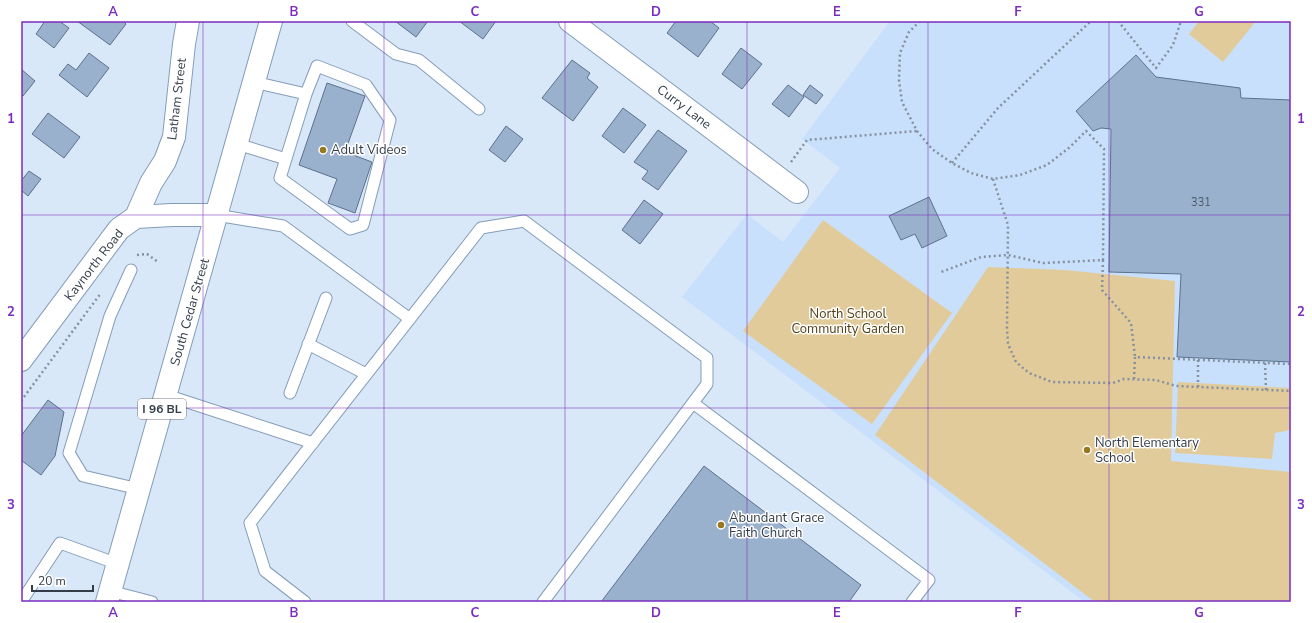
<svg xmlns="http://www.w3.org/2000/svg" width="1312" height="623" viewBox="0 0 1312 623" font-family="'Nunito Sans',sans-serif">
	<style>
		.built { fill: #c8e0fc }
		.green { fill: #e1cb9a }
		.building { fill: #99b1cd; stroke: #5c728c }
		.lines { fill: none; stroke-linecap: round; stroke-linejoin: round }
		.lane-casing { stroke: #849cb7; stroke-width: 13 }
		.street-casing { stroke: #849cb7; stroke-width: 24 }
		.primary-casing { stroke: #849cb7; stroke-width: 24 }
		.path { stroke: #85919f; stroke-width: 2.5; stroke-dasharray: 2 3; stroke-linecap: butt }
		.lane { stroke: #fff; stroke-width: 11 }
		.street { stroke: #fff; stroke-width: 22 }
		.primary { stroke: #fff; stroke-width: 22 }
		.grid { fill: none; stroke: #7b2cbf; stroke-width: 1; stroke-opacity: 0.55 }
		.poi-dot { fill: #987720; stroke: #fff; stroke-width: 1.5 }
		.labels { text-anchor: middle; dominant-baseline: central; stroke-width: 3; stroke-linejoin: round; paint-order: stroke }
		.number-label { font-size: 11px; fill: #4c5a69 }
		.shield { fill: #fff; stroke: #70777f; stroke-width: 1 }
		.shield-label { font-size: 12px; font-weight: bold; fill: #333d48 }
		.street-label { font-size: 13px; fill: #333d48; stroke: #fff }
		.poi-label { font-size: 13px; fill: #333d48; stroke: #fff; text-anchor: start }
		.park-label { font-size: 13px; fill: #514016; stroke: #fff }
		.neatline { fill: none; stroke: #7b2cbf; stroke-width: 1.5 }
		.grid-label { font-size: 13px; text-anchor: middle; font-weight: bold; fill: #7b2cbf }
	</style>
	<rect width="100%" height="100%" fill="#d9e8f9"/>
	<path class="built" d="M890,21H1291V602H1085L682,297L747,214L783,242L840,168L802,139Z"/>
	<path class="green" d="M1199,21H1256L1223,62L1189,34Z
		M823,220L952,313L872,424L743,331Z
		M988,267L1065,270L1175,281L1171,461L1291,472V602H1095L875,435Z
		M1178,382L1291,388V430L1275,433L1272,459L1175,453Z"/>
	<path class="building" d="M45,21H59L69,28L54,48L36,34Z
		M77,21H123L126,24L110,45Z
		M395,21H428L416,37Z
		M459,21H496L483,39Z
		M676,21H710L719,28L698,57L667,33Z
		M741,48L762,64L742,89L722,74Z
		M89,53L109,68L87,97L59,75L68,64L76,70Z
		M1136,55L1156,77L1240,88L1241,98L1291,100V362L1177,357L1181,274L1109,272L1111,129L1101,128L1093,131L1076,111Z
		M572,60L590,73L587,78L598,87L573,121L542,98Z
		M21,69L35,81L23,96L21,94Z
		M327,83L365,96L345,152L372,162L355,213L328,203L337,179L299,165Z
		M788,85L804,97L789,117L772,104Z
		M810,85L823,95L816,104L803,95Z
		M623,108L646,125L624,153L602,136Z
		M48,113L80,137L64,158L32,134Z
		M506,126L523,139L505,162L489,150Z
		M658,130L687,151L658,190L642,179L648,171L634,162Z
		M29,171L41,179L28,196L21,190V181Z
		M929,197L947,236L922,248L915,234L901,240L889,216Z
		M644,200L663,214L640,244L622,230Z
		M48,400L64,412L55,456L41,475L21,460V436Z
		M704,466L861,585L849,602H601Z"/>
	<g class="lines">
		<defs>
			<path id="lane" d="M352,21L396,54L419,60L479,109
				M254,82L306,94L317,66L366,85L390,120L363,225L350,229L280,178L306,94
				M237,144L286,159
				M216,215L283,226L410,319
				M131,270L110,316L69,453L83,476L139,489
				M308,344L366,374
				M290,393L326,298
				M166,395L313,443
				M693,403L929,580L912,602
				M110,591L152,602
				M21,602L60,543L118,564
				M305,602L265,571L250,523L481,228L524,221L707,358V384L543,602"/>
			<path id="street" d="M570,21L797,192
				M136,217L151,183L165,161L174,137L184,44L188,21
				M21,360L119,229L136,217L172,215H216"/>
			<path id="primary" d="M107,602L271,21"/>
		</defs>
		<use href="#lane" class="lane-casing"/>
		<use href="#street" class="street-casing"/>
		<use href="#primary" class="primary-casing"/>
		<path class="path" d="M920,21L909,32L900,53L899,80L902,102L917,131L932,149L952,163L971,173L993,179L1020,175L1047,165L1070,147L1086,131L1104,149L1103,260L1043,263L1008,255L981,257L941,272
			M1118,21L1156,68L1173,45L1181,21
			M791,162L807,140L917,131
			M952,163L998,108L1091,21
			M993,179L1008,225L1007,328L1008,344L1016,362L1029,373L1052,382L1113,383L1124,379L1156,380L1176,386L1291,391
			M137,255L147,254L158,262
			M1103,260L1102,290L1131,323L1135,357
			M1198,360V387
			M1265,363L1266,390
			M1134,379L1135,357L1291,364
			M21,401L101,293"/>
		<use href="#lane" class="lane"/>
		<use href="#street" class="street"/>
		<use href="#primary" class="primary"/>
	</g>
	<path class="grid" d="M203,21V602M384,21V602M565,21V602M747,21V602M928,21V602M1109,21V602M21,215H1291M21,408H1291"/>
	<g class="poi-dot">
		<circle cx="323" cy="150" r="4"/>
		<circle cx="1087" cy="450" r="4"/>
		<circle cx="721" cy="525" r="4"/>
	</g>
	<g class="labels">
		<g class="number-label">
			<text x="1201" y="202">331</text>
		</g>
		<rect class="shield" x="138" y="399" width="48" height="20" rx="3"/>
		<g class="shield-label">
			<text x="162" y="409">I 96 BL</text>
		</g>
		<g class="street-label">
			<text transform="translate(177 99) rotate(-83)">Latham Street</text>
			<text transform="translate(684 107) rotate(37)">Curry Lane</text>
			<text transform="translate(94 265) rotate(-52)">Kaynorth Road</text>
			<text transform="translate(190 312) rotate(-74)">South Cedar Street</text>
		</g>
		<g class="poi-label">
			<text x="331" y="150">Adult Videos</text>
			<text x="1095" y="443">North Elementary<tspan x="1095" dy="15">School</tspan></text>
			<text x="729" y="518">Abundant Grace<tspan x="729" dy="15">Faith Church</tspan></text>
		</g>
		<g class="park-label">
			<text x="848" y="314">North School<tspan x="848" dy="15">Community Garden</tspan></text>
		</g>
	</g>
	<rect width="1312" height="623" fill="none" stroke="#ffffff" stroke-width="44"/>
	<path d="M32 585v6h61v-6" fill="none" stroke="#333d48" stroke-width="2"/>
	<text x="38" y="585" font-size="12" fill="#333d48" stroke="#ffffff" stroke-width="3" paint-order="stroke">20 m</text>
	<rect x="22" y="22" width="1268" height="579" class="neatline"/>
	<g class="grid-label">
		<text x="113" y="16">A</text>
		<text x="294" y="16">B</text>
		<text x="475" y="16">C</text>
		<text x="656" y="16">D</text>
		<text x="837" y="16">E</text>
		<text x="1018" y="16">F</text>
		<text x="1199" y="16">G</text>
		<text x="11" y="123">1</text>
		<text x="1301" y="123">1</text>
		<text x="11" y="316">2</text>
		<text x="1301" y="316">2</text>
		<text x="11" y="509">3</text>
		<text x="1301" y="509">3</text>
		<text x="113" y="617">A</text>
		<text x="294" y="617">B</text>
		<text x="475" y="617">C</text>
		<text x="656" y="617">D</text>
		<text x="837" y="617">E</text>
		<text x="1018" y="617">F</text>
		<text x="1199" y="617">G</text>
	</g>
</svg>
